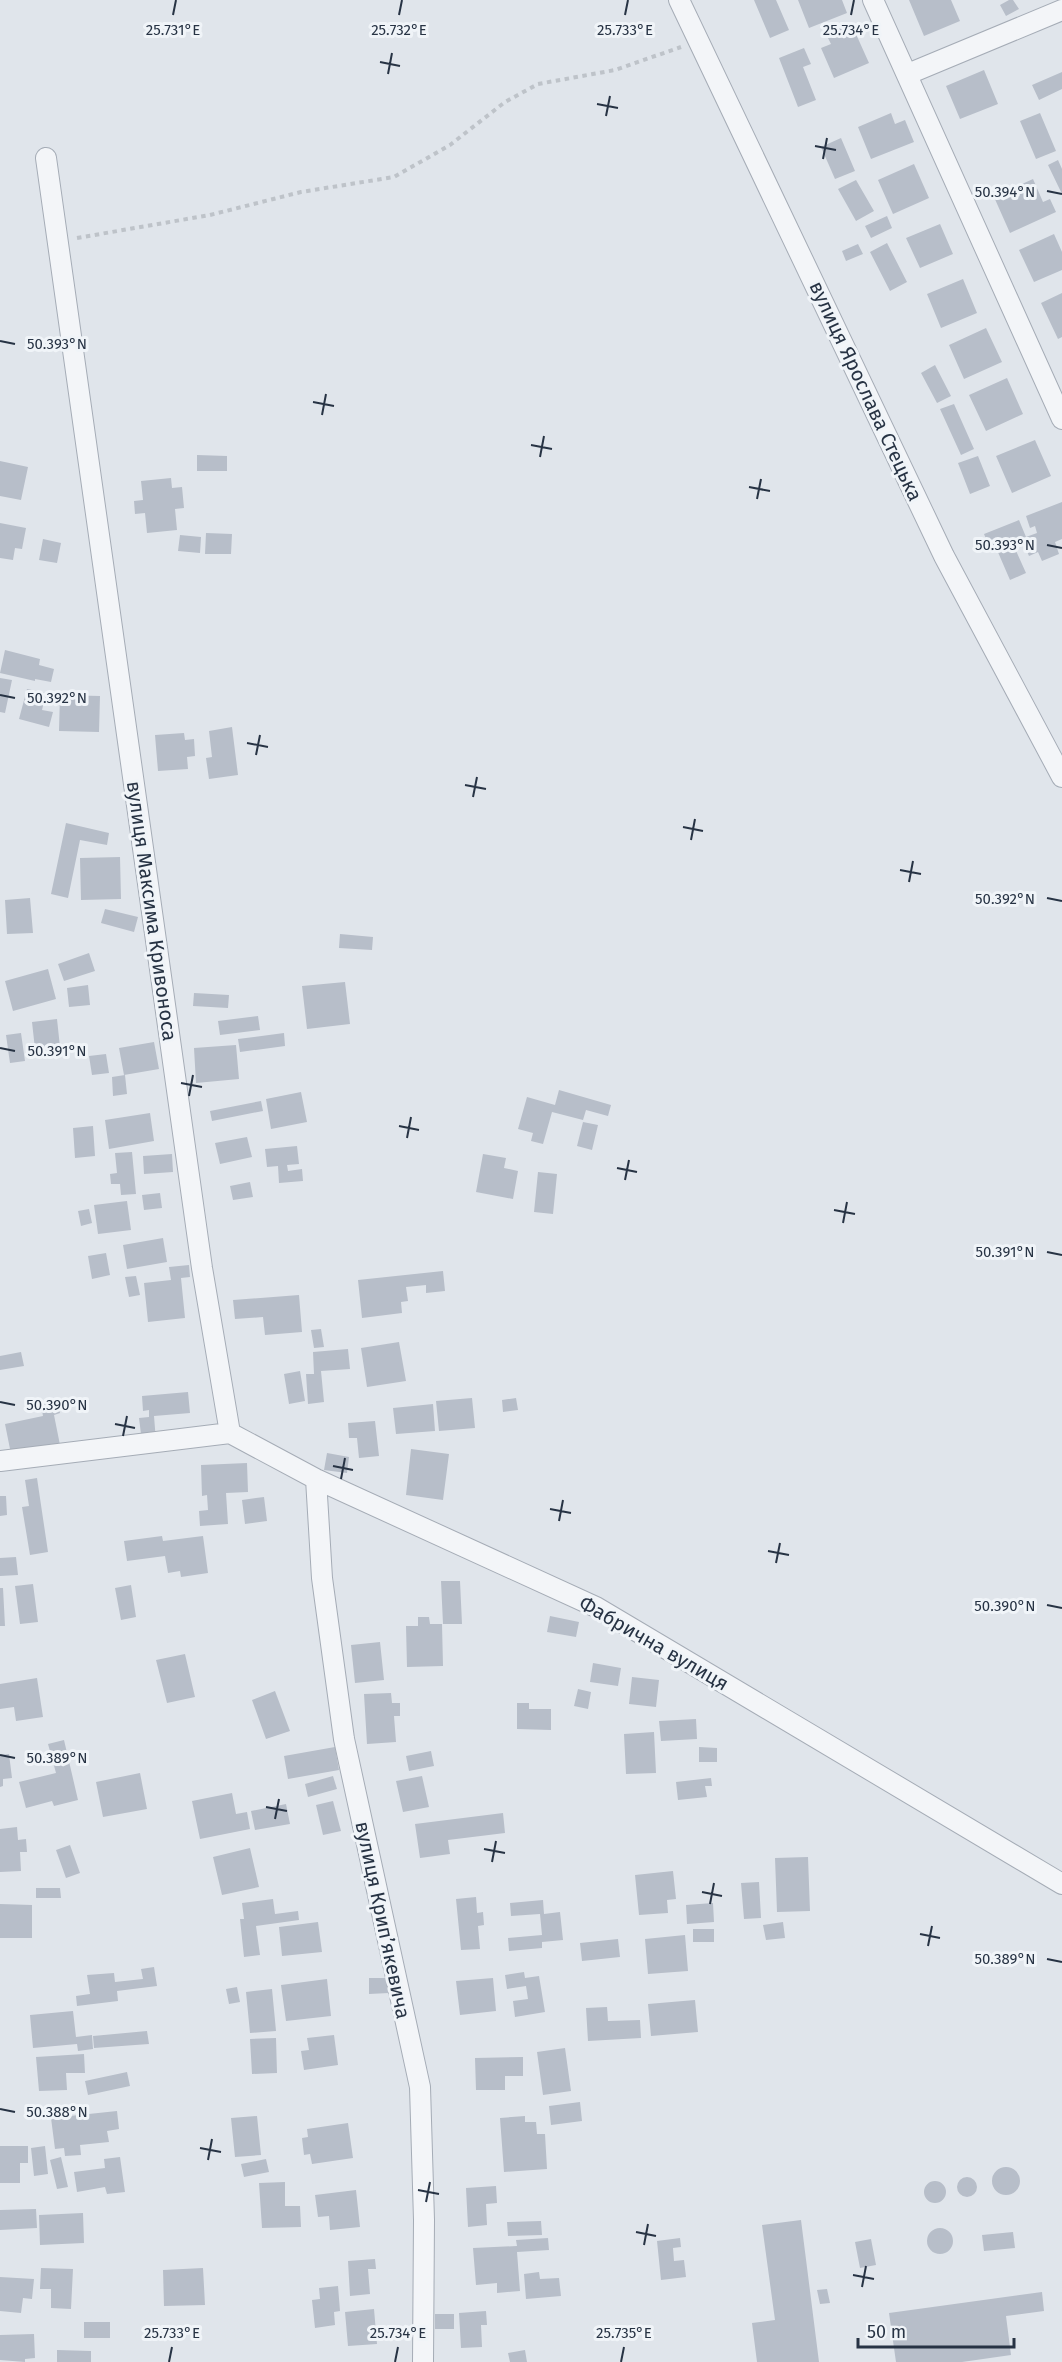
<svg xmlns="http://www.w3.org/2000/svg" width="1062" height="2362" viewBox="0 0 1062 2362" font-family="'Fira Sans',sans-serif">
	<style>
		.building { fill: #b7bec9 }
		.lines { fill: none; stroke-linecap: round; stroke-linejoin: round }
		.minor-casing { stroke: #a5acb6; stroke-width: 22 }
		.path { stroke: #bec3c9; stroke-width: 4; stroke-dasharray: 4.5 4.5; stroke-linecap: butt }
		.minor { stroke: #f3f5f8; stroke-width: 20 }
		.ticks { fill: none; stroke: #273344; stroke-width: 2 }
		.labels { text-anchor: middle; dominant-baseline: central; stroke-width: 6; stroke-linejoin: round; paint-order: stroke }
		.street-label { font-size: 20px; fill: #273344; stroke: #f0f4f8 }
		.ticks-label { font-size: 15px; text-anchor: middle; fill: #273344; stroke: #f0f4f8; stroke-width: 6; stroke-linejoin: round; paint-order: stroke }
	</style>
	<rect width="100%" height="100%" fill="#e0e5eb"/>
	<path class="building" d="M754,0H776L789,30L770,38Z
		M798,0H842L847,13L809,28Z
		M909,0H951L960,21L924,36Z
		M1009,0H1013L1019,9L1006,16L1000,5Z
		M851,23L869,63L834,78L821,48L831,44L826,34Z
		M804,48L811,64L803,67L816,100L798,107L779,58Z
		M984,70L998,104L960,119L946,86Z
		M1062,72V89L1039,100L1032,85Z
		M891,113L895,124L905,120L914,142L871,159L858,127Z
		M1040,113L1056,151L1036,159L1020,121Z
		M841,138L855,171L835,179L821,147Z
		M1058,160L1062,169V194L1048,165Z
		M914,164L929,198L893,214L878,180Z
		M1033,179L1043,202L1050,199L1056,212L1010,233L994,197Z
		M856,180L874,211L856,221L838,189Z
		M887,216L892,228L871,238L865,226Z
		M940,224L953,254L920,268L906,238Z
		M1054,234L1062,252V270L1034,282L1019,250Z
		M887,243L907,282L890,291L870,252Z
		M858,244L863,254L846,261L842,251Z
		M963,279L977,313L941,328L927,294Z
		M1062,293V337L1058,339L1041,303Z
		M986,328L1002,362L964,379L949,345Z
		M935,365L951,396L937,403L921,373Z
		M1007,378L1023,414L986,431L969,395Z
		M954,404L974,449L961,455L940,409Z
		M1035,440L1051,476L1012,493L996,456Z
		M197,455L227,456V471H197Z
		M978,456L990,486L970,494L958,463Z
		M0,461L28,467L21,500L0,496Z
		M171,478L172,488L182,487L184,508L175,509L177,530L147,533L145,513L135,514L134,501L143,500L141,481Z
		M1062,502V539L1055,542L1059,554L1042,561L1038,552L1029,556L1022,539L991,551L984,534L1019,520L1026,537L1037,533L1035,526L1030,528L1026,516Z
		M0,523L26,528L22,549L15,548L13,560L0,558Z
		M206,533L232,534L231,554H205Z
		M180,535L201,537L200,553L178,551Z
		M43,539L61,543L57,563L39,560Z
		M1013,544L1026,573L1010,580L997,550Z
		M5,650L40,659L39,665L54,669L51,682L35,679V681L0,673Z
		M0,678L12,680L5,713L0,712Z
		M27,689L46,693L42,710L53,712L49,727L19,719Z
		M60,695L100,696L99,732L59,731Z
		M232,727L238,775L209,779L206,758L212,757L209,731Z
		M184,733L185,740L194,739L195,756L187,757L188,769L158,771L155,735Z
		M66,823L109,833L107,845L80,840L68,898L51,894Z
		M120,857L121,899L81,900L80,858Z
		M30,898L33,933L7,934L5,900Z
		M105,909L138,917L134,932L101,923Z
		M340,934L373,937L372,950L339,948Z
		M89,953L95,971L64,981L58,964Z
		M48,969L56,999L13,1011L5,981Z
		M345,982L350,1024L307,1029L302,986Z
		M88,985L90,1005L69,1007L67,988Z
		M194,993L229,995L228,1008L193,1006Z
		M258,1016L260,1030L220,1035L218,1021Z
		M57,1019L60,1047L35,1049L32,1022Z
		M21,1033L25,1061L10,1063L6,1035Z
		M284,1033L285,1046L240,1052L238,1039Z
		M154,1042L159,1069L124,1075L119,1048Z
		M236,1045L239,1079L196,1083L194,1048Z
		M106,1054L109,1073L92,1075L89,1056Z
		M125,1075L127,1094L113,1096L112,1077Z
		M559,1090L611,1105L608,1116L586,1110L583,1120L552,1112L543,1144L531,1141L533,1133L518,1129L527,1097L555,1105Z
		M301,1092L307,1122L271,1129L266,1099Z
		M261,1101L263,1111L212,1121L210,1111Z
		M150,1113L154,1141L109,1149L105,1120Z
		M583,1122L598,1125L592,1150L577,1146Z
		M93,1126L95,1156L75,1158L73,1128Z
		M247,1137L252,1157L220,1164L215,1143Z
		M297,1146L299,1164L287,1165L288,1171L302,1169L303,1181L279,1183L278,1166L267,1167L265,1149Z
		M132,1152L136,1194L121,1195L120,1184H111L110,1174L117,1173L115,1153Z
		M172,1154L173,1172L144,1174L143,1156Z
		M483,1154L506,1158L504,1168L518,1171L513,1199L476,1192Z
		M538,1172L557,1174L553,1214L534,1212Z
		M250,1182L253,1197L233,1200L230,1186Z
		M160,1193L162,1208L144,1210L142,1195Z
		M127,1201L131,1230L98,1234L94,1205Z
		M89,1209L92,1223L81,1226L78,1211Z
		M163,1238L167,1262L127,1269L123,1245Z
		M106,1253L110,1275L92,1279L88,1256Z
		M189,1265L190,1277L181,1278L185,1318L148,1322L144,1283L171,1280L169,1267Z
		M443,1271L445,1291L426,1293V1285L406,1287L408,1301L401,1302L402,1313L362,1318L358,1280Z
		M136,1276L140,1295L129,1297L125,1277Z
		M299,1295L302,1332L265,1335L263,1317L235,1319L233,1300Z
		M321,1329L324,1347L314,1348L311,1330Z
		M399,1342L406,1381L367,1387L361,1348Z
		M348,1349L350,1369L321,1371L324,1402L308,1404L306,1374H314L313,1352Z
		M21,1352L24,1366L0,1370V1356Z
		M300,1371L305,1401L289,1404L284,1374Z
		M188,1392L190,1413L154,1416L156,1441L142,1442L139,1418L149,1417V1410L143,1411L142,1396Z
		M472,1398L475,1428L439,1431L436,1401Z
		M516,1398L518,1410L503,1412L502,1400Z
		M58,1402L60,1413L54,1415L61,1450L12,1459L5,1424L43,1416L41,1405Z
		M433,1404L435,1431L396,1434L393,1408Z
		M375,1421L379,1456L359,1458L357,1438H349L348,1423Z
		M411,1449L449,1454L443,1500L406,1495Z
		M327,1453L349,1457L347,1473L324,1470Z
		M247,1463L248,1492L226,1493L228,1524L200,1526L199,1511L208,1510L207,1495L202,1496L201,1465Z
		M37,1478L48,1552L30,1555L22,1507L29,1506L25,1480Z
		M0,1496H6L7,1515L0,1516Z
		M264,1497L267,1521L245,1524L242,1500Z
		M162,1536L163,1541L203,1536L208,1573L181,1577L180,1571L168,1573L165,1556L127,1561L124,1541Z
		M16,1557L18,1575L0,1576V1558Z
		M441,1581H460L462,1624H443Z
		M33,1584L38,1622L20,1624L15,1586Z
		M131,1585L136,1617L121,1620L115,1588Z
		M0,1588H3L5,1626H0Z
		M550,1616L579,1622L576,1637L547,1632Z
		M418,1617H429L430,1624H442L443,1666L407,1667L406,1626H418Z
		M380,1642L384,1680L355,1683L351,1645Z
		M185,1654L195,1697L167,1703L156,1660Z
		M593,1663L621,1668L618,1686L590,1682Z
		M632,1677L659,1680L656,1707L629,1704Z
		M37,1678L43,1717L16,1721L14,1707L0,1709V1684Z
		M578,1689L591,1692L588,1709L574,1706Z
		M275,1691L290,1731L266,1739L252,1700Z
		M391,1693L392,1703H400V1716H394L396,1742L367,1744L364,1694Z
		M517,1703H529V1709H551V1730L517,1729Z
		M696,1719L697,1739L661,1741L659,1721Z
		M654,1732L656,1773L626,1774L624,1734Z
		M64,1740L78,1800L54,1806L52,1801L26,1808L19,1782L56,1773L48,1744Z
		M335,1747L339,1770L288,1779L284,1756Z
		M699,1747L717,1748V1762H699Z
		M431,1751L434,1766L409,1771L406,1756Z
		M9,1754L12,1778L3,1779V1786L0,1787V1755Z
		M140,1773L147,1809L103,1817L96,1782Z
		M333,1776L337,1789L308,1797L305,1784Z
		M422,1776L429,1807L403,1812L396,1781Z
		M711,1778L712,1786H705L707,1797L678,1800L676,1782Z
		M232,1793L236,1814L247,1812L250,1829L200,1839L192,1801Z
		M333,1801L341,1831L323,1835L316,1805Z
		M286,1804L290,1824L255,1830L251,1811Z
		M503,1813L505,1833L448,1840L450,1854L420,1858L415,1824Z
		M17,1827L18,1840L26,1839L27,1852H20L21,1871L0,1872V1829Z
		M70,1845L80,1873L66,1878L56,1850Z
		M250,1848L259,1887L222,1895L213,1857Z
		M808,1857L810,1911L777,1912L775,1858Z
		M673,1871L676,1899L667,1900L668,1913L639,1915L635,1875Z
		M759,1882L761,1918L744,1919L741,1883Z
		M36,1888H60L61,1898H36Z
		M476,1897L477,1913L483,1912L484,1925L478,1926L480,1949L461,1950L456,1899Z
		M273,1899L275,1914L298,1911L299,1920L256,1926L260,1955L244,1957L240,1919H244L242,1903Z
		M543,1900L544,1914L560,1912L563,1940L542,1942V1948L509,1951L508,1938L542,1935L540,1914L511,1916L510,1903Z
		M713,1903L714,1922L687,1924L686,1905Z
		M0,1904L32,1905V1938H0Z
		M318,1922L322,1952L282,1956L279,1927Z
		M783,1922L785,1938L766,1940L763,1925Z
		M693,1929H714V1942H693Z
		M685,1935L688,1971L648,1974L645,1939Z
		M618,1939L620,1957L582,1961L580,1943Z
		M154,1967L157,1986L117,1991L118,2001L77,2006L76,1996L90,1994L87,1975L114,1973L115,1982L143,1979L141,1969Z
		M524,1972L525,1978L539,1976L545,2012L515,2017L513,2001L528,1999L526,1986L507,1989L505,1975Z
		M369,1978H388L389,1993L369,1994Z
		M493,1978L496,2011L460,2015L456,1981Z
		M327,1979L331,2016L286,2021L281,1985Z
		M237,1987L240,2002L229,2004L226,1989Z
		M272,1989L276,2031L250,2033L246,1992Z
		M695,2000L698,2032L651,2036L648,2004Z
		M607,2007L608,2021L640,2020L641,2038L588,2041L586,2008Z
		M73,2011L76,2037L92,2035L93,2049L78,2051L77,2044L33,2048L30,2015Z
		M147,2031L149,2044L94,2048L93,2036Z
		M334,2035L338,2065L304,2070L301,2051L309,2050L307,2038Z
		M276,2038L277,2073L252,2074L250,2039Z
		M565,2048L571,2091L543,2095L537,2052Z
		M84,2054L85,2073H66L67,2090L39,2091L36,2057Z
		M523,2057V2076H505V2090H476L475,2058Z
		M127,2072L130,2086L88,2095L85,2081Z
		M580,2102L582,2121L551,2125L549,2106Z
		M117,2111L119,2129L107,2131L109,2142L80,2145L81,2155L65,2156L64,2148L55,2149L51,2118Z
		M257,2116L261,2155L235,2157L231,2118Z
		M525,2116V2122H536L537,2134H545L547,2169L504,2172L500,2118Z
		M348,2123L353,2158L312,2164L310,2154L304,2155L302,2138L308,2137L307,2129Z
		M0,2146H28V2163H20V2183H0Z
		M45,2146L48,2174L34,2176L31,2148Z
		M61,2157L68,2187L57,2189L50,2160Z
		M120,2157L125,2192L107,2194L105,2187L77,2192L74,2172L105,2168L104,2159Z
		M266,2159L269,2172L244,2177L241,2164Z
		M992 2181a14 14 0 1 1 28 0a14 14 0 1 1-28 0Z
		M957 2187a10 10 0 1 1 20 0a10 10 0 1 1-20 0Z
		M924 2192a11 11 0 1 1 22 0a11 11 0 1 1-22 0Z
		M285,2182V2206H300L301,2227L262,2228L259,2183Z
		M496,2186L497,2203L486,2204L487,2225L468,2227L466,2188Z
		M356,2190L360,2227L330,2230L329,2216L318,2217L315,2195Z
		M36,2209L37,2228L0,2230V2210Z
		M83,2213L84,2243L40,2245L39,2215Z
		M801,2220L819,2362H757L752,2323L775,2320L762,2225Z
		M541,2221L542,2235L508,2236L507,2222Z
		M927 2241a13 13 0 1 1 26 0a13 13 0 1 1-26 0Z
		M1013,2232L1015,2248L984,2251L982,2235Z
		M548,2238L549,2250L517,2252L520,2291L497,2293V2283L476,2285L473,2248L517,2246L516,2240Z
		M680,2238L681,2247L673,2248L674,2261L684,2260L686,2277L661,2280L657,2241Z
		M871,2239L876,2265L860,2268L855,2242Z
		M375,2259L376,2269H368L370,2294L350,2296L348,2261Z
		M41,2268L73,2269L71,2309L51,2308V2289H40Z
		M203,2268L205,2305L164,2306L163,2270Z
		M539,2272L540,2279L559,2278L561,2296L526,2299L524,2274Z
		M0,2277L34,2279L32,2299L23,2298L21,2313L0,2311Z
		M338,2286L340,2311L334,2312L335,2325L315,2328L312,2300L320,2299L319,2288Z
		M827,2289L830,2303L820,2304L817,2290Z
		M1042,2292L1044,2311L1006,2316L1011,2355L962,2362H896L889,2313Z
		M374,2309L377,2344L348,2346L345,2312Z
		M486,2311L487,2325H481L482,2347L461,2348L459,2313Z
		M435,2314H454V2329H435Z
		M84,2322H110V2338H84Z
		M34,2334L35,2358L25,2359V2362L0,2360V2335Z
		M57,2350L91,2351V2362H57Z
		M525,2350L527,2362H510L508,2353Z"/>
	<g class="lines">
		<defs>
			<path id="minor" d="M679,0L944,556L1062,777
				M873,0L1062,419
				M908,74L1062,10
				M46,158L202,1268L230,1433
				M230,1433L316,1479L596,1607L1062,1884
				M0,1461L230,1433
				M316,1479L322,1578L344,1739L420,2087L424,2220L423,2362"/>
		</defs>
		<use href="#minor" class="minor-casing"/>
		<path class="path" d="M77,238L210,215L301,192L394,177L450,145L505,102L538,84L615,70L681,47"/>
		<use href="#minor" class="minor"/>
	</g>
	<path class="ticks" d="M173,15L176,0M399,15L402,0M625,15L628,0M851,15L854,0M380,62L400,66M388,74L392,53M597,104L618,108M606,116L610,96M815,146L836,150M823,159L827,138M1047,191L1062,194M0,341L15,344M313,402L334,406M322,415L326,394M531,445L552,449M540,457L544,436M749,487L770,491M757,499L761,479M1047,545L1062,548M0,695L15,698M247,743L268,747M256,755L260,735M465,785L486,789M473,797L477,777M683,827L703,831M691,840L695,819M900,870L921,874M909,882L913,861M1047,898L1062,901M0,1048L15,1051M181,1083L202,1087M189,1096L193,1075M399,1126L419,1130M407,1138L411,1117M617,1168L637,1172M625,1180L629,1160M834,1210L855,1214M843,1223L847,1202M1047,1252L1062,1255M0,1402L15,1405M115,1424L135,1428M123,1436L127,1416M333,1466L353,1470M341,1479L345,1458M550,1509L571,1513M559,1521L563,1500M768,1551L789,1555M776,1563L780,1543M1047,1605L1062,1608M0,1755L15,1758M266,1807L287,1811M275,1819L279,1799M484,1849L505,1853M492,1862L496,1841M702,1892L722,1896M710,1904L714,1883M920,1934L940,1938M928,1946L932,1926M1047,1959L1062,1962M0,2109L15,2112M200,2148L221,2152M208,2160L212,2139M418,2190L439,2194M426,2202L430,2182M636,2232L656,2236M644,2245L648,2224M853,2275L874,2279M862,2287L866,2266M169,2362L172,2347M395,2362L398,2347M621,2362L624,2347"/>
	<g class="labels">
		<g class="street-label">
			<text transform="translate(866 391) rotate(65)">вулиця Ярослава Стецька</text>
			<text transform="translate(152 911) rotate(82)">вулиця Максима Кривоноса</text>
			<text transform="translate(654 1643) rotate(30)">Фабрична вулиця</text>
			<text transform="translate(383 1920) rotate(78)">вулиця Крипʼякевича</text>
		</g>
	</g>
	<g class="ticks-label">
		<text x="173" y="35">25.731°E</text>
		<text x="399" y="35">25.732°E</text>
		<text x="625" y="35">25.733°E</text>
		<text x="851" y="35">25.734°E</text>
		<text x="1005" y="197">50.394°N</text>
		<text x="57" y="349">50.393°N</text>
		<text x="1005" y="550">50.393°N</text>
		<text x="57" y="703">50.392°N</text>
		<text x="1005" y="904">50.392°N</text>
		<text x="57" y="1056">50.391°N</text>
		<text x="1005" y="1257">50.391°N</text>
		<text x="57" y="1410">50.390°N</text>
		<text x="1005" y="1611">50.390°N</text>
		<text x="57" y="1763">50.389°N</text>
		<text x="1005" y="1964">50.389°N</text>
		<text x="57" y="2117">50.388°N</text>
		<text x="172" y="2338">25.733°E</text>
		<text x="398" y="2338">25.734°E</text>
		<text x="624" y="2338">25.735°E</text>
	</g>
	<path d="M858 2338v9h156v-9" fill="none" stroke="#273344" stroke-width="3"/>
	<text x="867" y="2338" font-size="18" fill="#273344" stroke="#f0f4f8" stroke-width="4.5" paint-order="stroke">50 m</text>
</svg>
